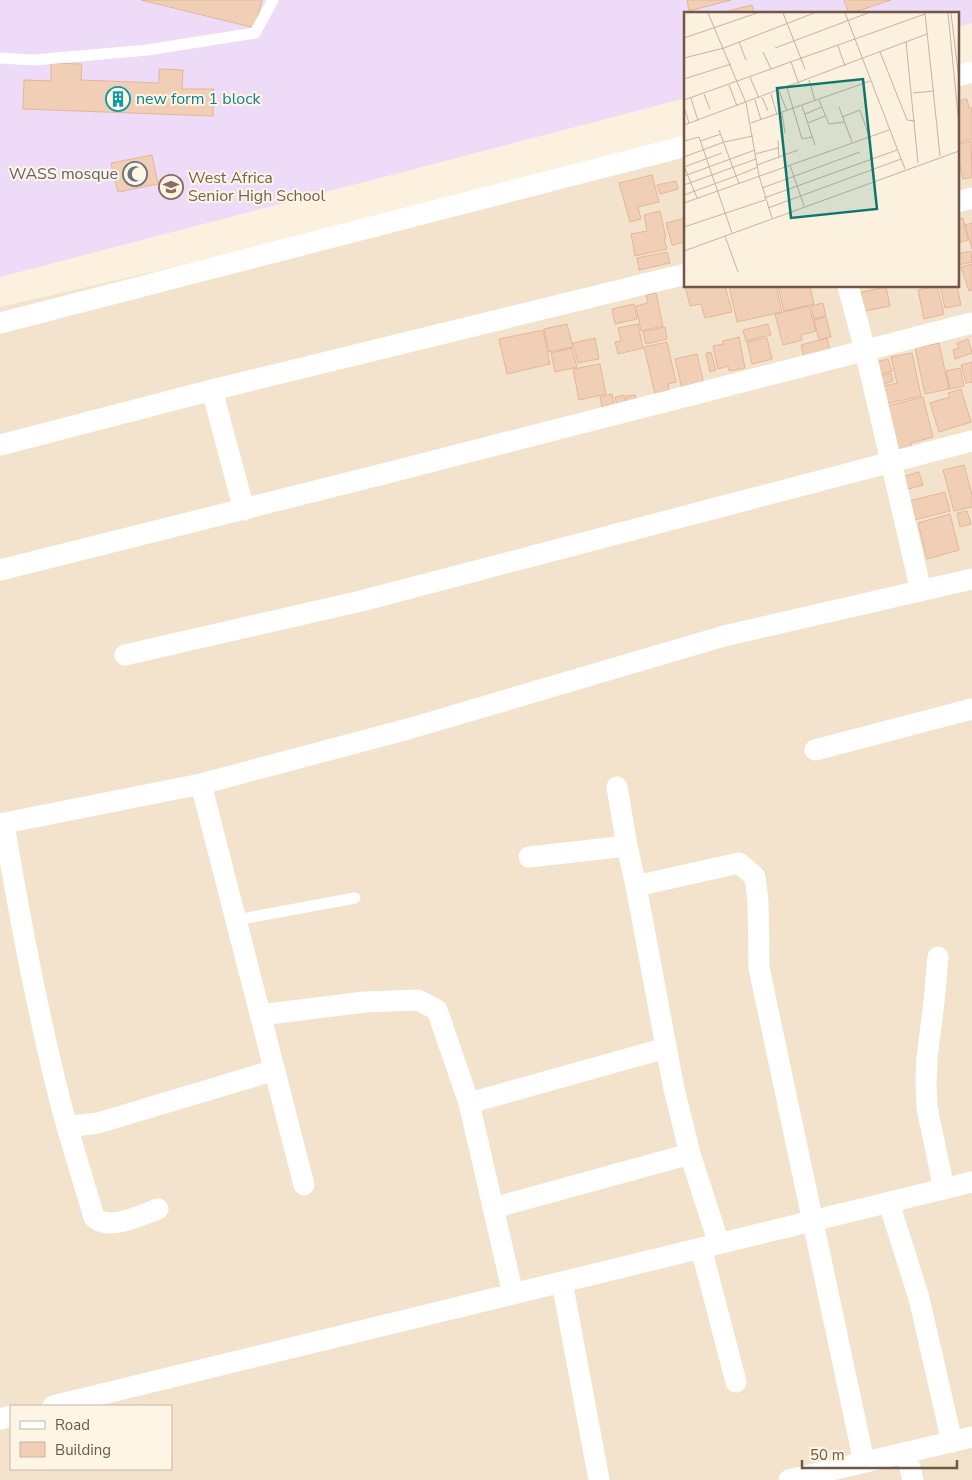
<svg xmlns="http://www.w3.org/2000/svg" width="972" height="1480" viewBox="0 0 972 1480" font-family="'Nunito Sans',sans-serif">
	<style>
		.residential { fill: #f3e3cc; fill-rule: evenodd }
		.education { fill: #eedbf8 }
		.building { fill: #f1cfb6; stroke: #e4b696 }
		.lines { fill: none; stroke-linecap: round; stroke-linejoin: round }
		.lane { stroke: #fff; stroke-width: 11 }
		.street { stroke: #fff; stroke-width: 21 }
		.labels { text-anchor: middle; dominant-baseline: central; stroke-width: 4; stroke-linejoin: round; paint-order: stroke }
		.culture-label { font-size: 16px; fill: #0d838f; stroke: #fff5e4; text-anchor: start }
		.worship-label { font-size: 16px; fill: #5b616d; stroke: #fff5e4; text-anchor: end }
		.education-label { font-size: 16px; fill: #785e54; stroke: #fff5e4; text-anchor: start }
		.inset-road { fill: none; stroke: #c4b3a2; stroke-width: 1 }
		.view { fill: #0f766e; fill-opacity: 0.15; stroke: #0f766e; stroke-width: 2.5 }
		.inset-edge { fill: none; stroke: #715747; stroke-width: 2.5 }
	</style>
	<rect width="100%" height="100%" fill="#fcf1de"/>
	<path class="residential" d="M972,83V1480H0V307L686,149V286H958V86ZM11,1406H171V1469H11Z"/>
	<path class="education" d="M0,0H972V23L958,27V14H686V98L0,277Z"/>
	<path class="building" d="M141,0H262L255,28Z
		M687,0H731L689,11Z
		M844,0H891L849,14Z
		M752,5L754,14H716Z
		M51,63L82,64L81,80L159,83V69L183,70L182,89H214L213,116L23,109L24,80L51,81Z
		M967,99L969,108H972V139L958,142V101Z
		M971,141L972,177L963,179L958,157V144Z
		M152,155L158,184L118,192L111,163Z
		M652,175L659,202L638,207L641,219L630,222L619,183Z
		M676,181L678,189L660,194L657,185Z
		M660,211L666,238H664L667,249L635,256L631,234L647,231L644,215Z
		M686,218V242L672,245L666,223Z
		M963,218L968,240L958,243V219Z
		M972,223V249L965,225Z
		M971,251L972,262L958,265V254Z
		M667,252L670,263L639,270L637,258Z
		M972,264V290L969,291L961,267Z
		M685,286H725L732,312L705,318L701,304L690,306Z
		M729,286H743V288L749,286H776L782,312L737,322Z
		M778,286H810L814,304L784,311Z
		M937,286L944,314L924,319L918,290Z
		M940,286H957L961,305L945,308Z
		M886,287L890,306L861,312L857,293Z
		M656,293L663,326L641,331L636,306L648,303L646,295Z
		M823,303L826,316L814,319L811,306Z
		M634,304L637,319L615,324L612,309Z
		M809,306L816,331L801,335L802,340L783,345L775,314Z
		M826,317L831,337L819,340L814,320Z
		M567,324L573,347L549,352L544,329Z
		M638,324L643,348L618,354L615,342L621,341L618,328Z
		M768,324L771,335L746,341L743,330Z
		M665,327L667,339L646,344L643,332Z
		M543,330L550,364L507,374L499,339Z
		M739,337L745,368L729,371L728,366L718,369L713,346L723,344V341Z
		M595,338L599,359L578,363L573,343Z
		M767,338L772,359L752,364L747,342Z
		M827,338L830,351L804,357L801,345Z
		M968,339L972,353L955,359L953,350L959,348L957,343Z
		M667,342L676,382L668,384L669,390L655,394L644,347Z
		M939,343L949,389L925,394L915,348Z
		M572,348L577,367L555,372L551,353Z
		M711,352L716,370L710,372L706,353Z
		M912,353L921,396L885,404L881,387L897,383L891,357Z
		M697,354L704,384L682,389L675,359Z
		M888,359L892,371L875,375L876,362Z
		M972,362V382L966,383L961,365Z
		M600,364L606,394L579,400L573,369Z
		M960,368L964,386L950,389L946,371Z
		M891,373L893,381L879,386L876,377Z
		M961,389L971,422L939,432L930,403L950,397L948,393Z
		M612,394L614,405L602,407L600,397Z
		M624,395L625,403L617,405L615,397Z
		M635,395L637,402L627,404L626,396Z
		M923,397L933,437L911,443L913,448L896,452L888,406Z
		M964,465L972,495V507L954,511L943,470Z
		M919,472L923,485L905,490L902,477Z
		M945,492L950,511L914,520L909,501Z
		M967,511L971,524L960,527L957,513Z
		M950,514L959,550L927,559L918,523Z"/>
	<g class="lines">
		<path class="lane" d="M0,58L34,60L147,50L255,33L273,0
			M236,920L355,898"/>
		<path class="street" d="M958,76L972,72
			M958,202L972,198
			M848,286L865,350L921,591
			M0,323L686,146
			M212,390L244,510
			M0,445L212,390L686,274
			M0,570L387,473L972,323
			M125,655L361,601L972,441
			M815,750L972,709
			M201,784L304,1185
			M617,787L627,846L636,886L674,1089L690,1154L719,1244
			M0,824L201,784L408,729L724,636L972,579
			M4,824C21,926 40,1028 67,1127L98,1123L275,1070
			M529,857L627,846
			M636,886L739,863L755,877L758,901L759,968L864,1462
			M938,957L934,1002L927,1058L926,1081L927,1108L944,1189
			M260,1015L365,1002L418,1000L437,1010L469,1103L513,1294
			M469,1103L666,1048
			M67,1127L94,1217C108,1232 141,1215 158,1209
			M889,1203L919,1298L952,1442
			M493,1208L690,1154
			M701,1248L736,1382
			M562,1282L599,1480
			M53,1406L972,1182
			M0,1419L11,1416
			M906,1452L913,1480
			M789,1480L972,1437"/>
	</g>
	<defs>
		<symbol id="building-ring" viewBox="-11 -11 22 22"><circle r="9.5" fill="#fff5e4" stroke="#0f9aa8" stroke-width="1.5"/><path d="M-4-6H4V6H1V3H-1V6H-4ZM-2.5-4.3h1.7v1.8h-1.7ZM.8-4.3h1.7v1.8H.8ZM-2.5-1h1.7V.8h-1.7ZM.8-1h1.7V.8H.8Z" fill="#0f9aa8"/></symbol>
		<symbol id="mosque-ring" viewBox="-11 -11 22 22"><circle r="9.5" fill="#fff5e4" stroke="#6b7280" stroke-width="1.5"/><path d="M3.5-4.9A6 6 0 1 0 3.5 4.9A5 5 0 1 1 3.5-4.9Z" fill="#6b7280"/></symbol>
		<symbol id="school-ring" viewBox="-11 -11 22 22"><circle r="9.5" fill="#fff5e4" stroke="#8d6e63" stroke-width="1.5"/><path d="M0-5L7-2L0 1L-7-2ZM-4 1L0 2.5L4 1V4Q0 6-4 4Z" fill="#8d6e63"/></symbol>
	</defs>
	<g fill-rule="evenodd">
		<use href="#building-ring" x="104" y="85" width="28" height="28"/>
		<use href="#mosque-ring" x="121" y="160" width="28" height="28"/>
		<use href="#school-ring" x="157" y="173" width="28" height="28"/>
	</g>
	<g class="labels">
		<g class="culture-label">
			<text x="136" y="99">new form 1 block</text>
		</g>
		<g class="worship-label">
			<text x="118" y="174">WASS mosque</text>
		</g>
		<g class="education-label">
			<text x="188" y="178">West Africa<tspan x="188" dy="18">Senior High School</tspan></text>
		</g>
	</g>
	<g transform="translate(684 12)">
		<rect width="275" height="275" fill="#fcf1de"/>
		<path class="inset-road" d="M24,1L62,91L75,164L88,206M99,1L121,57M161,1L221,157M241,1L256,144M264,1L275,113M267,1L275,68M0,26L73,1M55,30L62,48M222,30L234,151M154,34L161,54M91,36L184,1M79,40L87,57M196,40L223,108L231,109M0,46L40,36L130,1M107,50L115,72M66,65L75,86M0,67L47,52M125,68L131,89M45,73L53,94M103,76L118,127L128,125M95,79L103,99M229,81L250,79M20,82L26,97M87,82L93,103M78,85L84,99M7,86L14,109M0,88L241,2M71,88L77,108M135,88L145,112L160,110M118,94L131,133M0,95L5,111M155,95L168,130M98,101L101,121M121,102L138,95M158,105L176,98L185,124M67,111L186,69M124,111L141,104M0,113L243,22M35,118L52,164L74,155M94,128L95,146M0,129L15,125L48,221M16,129L37,122M71,142L94,136M0,145L40,130L69,124M73,153L114,138M106,153L120,194M0,154L13,186M0,155L38,141M0,164L71,138M0,173L72,147M78,176L176,140M0,183L52,164L55,171M80,186L213,138M0,191L205,118M84,196L217,147M0,215L81,188M41,224L54,260M0,239L275,139M274,274L275,257"/>
		<path class="view" d="M179,67L193,197L107,206L93,76Z"/>
		<rect width="275" height="275" class="inset-edge"/>
	</g>
	<rect x="10" y="1405" width="162" height="65" fill="#fff5e4" stroke="#c6b6a5"/>
	<rect x="20" y="1421" width="25" height="8" fill="#ffffff" stroke="#c6b6a5"/>
	<text x="55" y="1430" font-size="15" fill="#715747">Road</text>
	<rect x="20" y="1442" width="25" height="15" fill="#f1cfb6" stroke="#c6b6a5"/>
	<text x="55" y="1455" font-size="15" fill="#715747">Building</text>
	<path d="M802 1460v8h155v-8" fill="none" stroke="#715747" stroke-width="2.5"/>
	<text x="810" y="1460" font-size="15" fill="#715747" stroke="#fff5e4" stroke-width="4" paint-order="stroke">50 m</text>
</svg>
